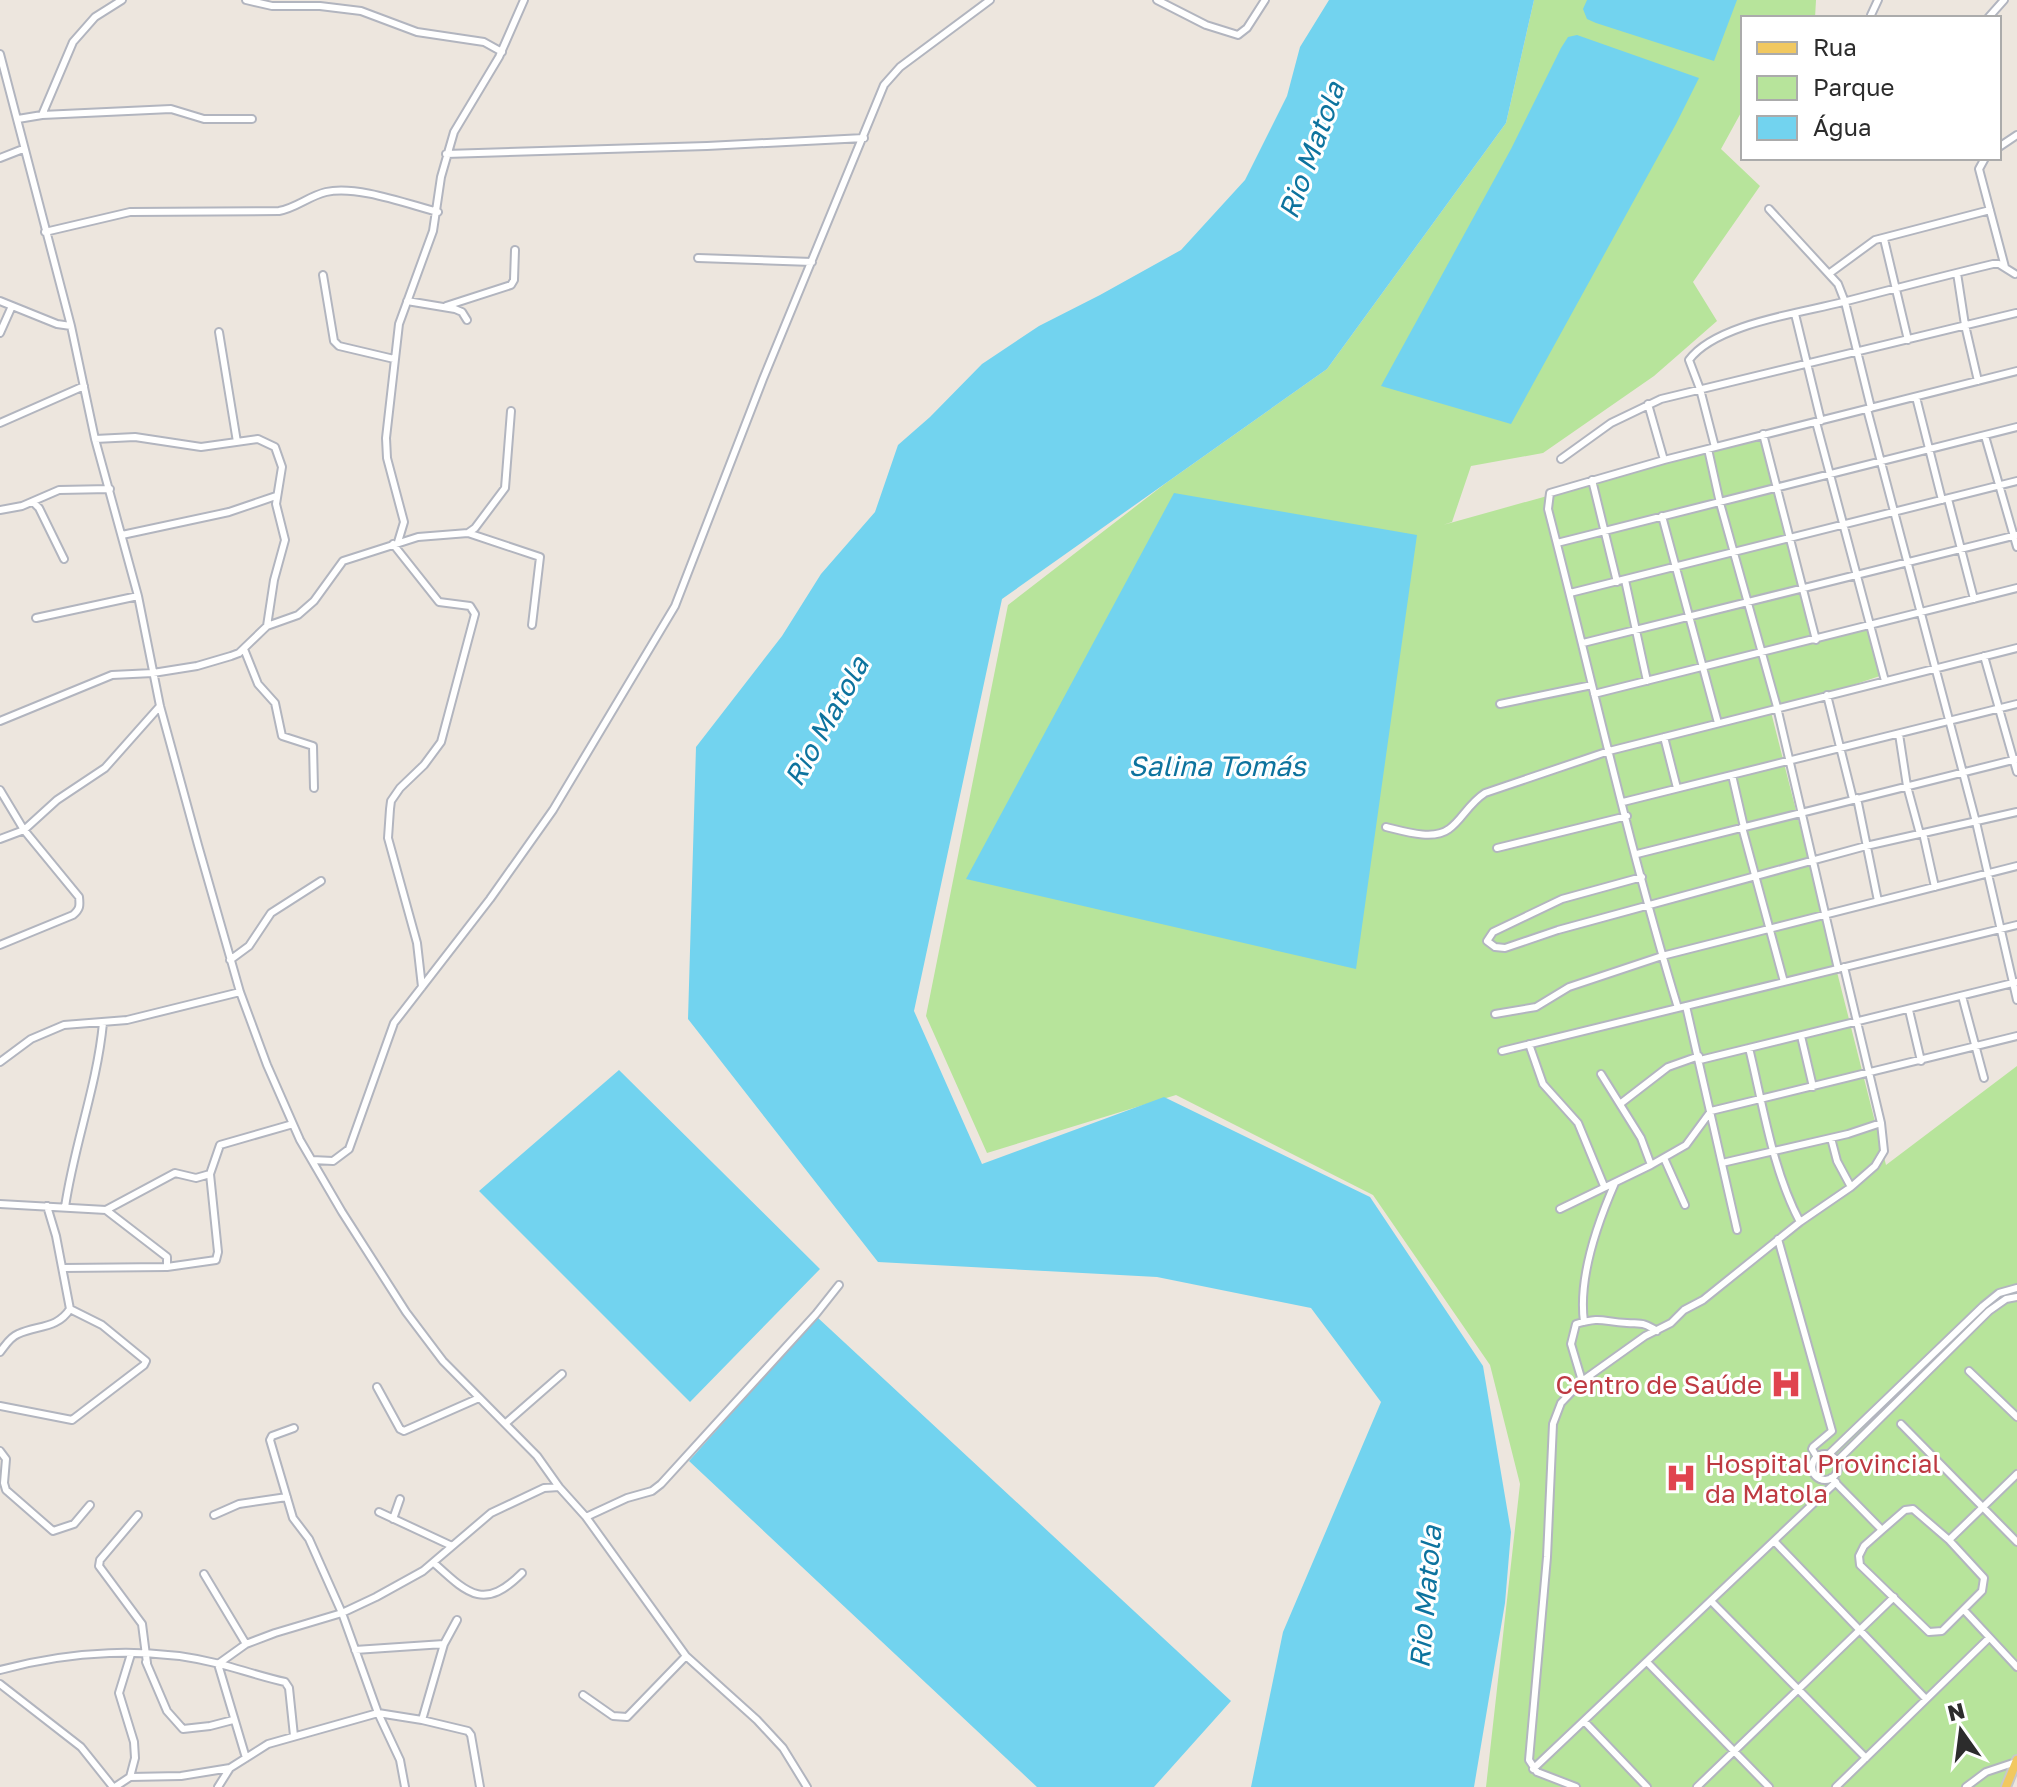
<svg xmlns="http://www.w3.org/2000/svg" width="2017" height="1787" viewBox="0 0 2017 1787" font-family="'Golos Text',sans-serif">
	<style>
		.green { fill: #b7e49b }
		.water { fill: #72d3ef }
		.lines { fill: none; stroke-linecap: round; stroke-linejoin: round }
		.minor-casing { stroke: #b2b5bf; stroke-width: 10 }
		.major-casing { stroke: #c8c8c8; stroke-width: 12 }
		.minor { stroke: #fff; stroke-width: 6 }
		.major { stroke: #f1c860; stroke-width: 8 }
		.labels { text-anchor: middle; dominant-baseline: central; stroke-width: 6; stroke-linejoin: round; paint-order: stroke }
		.health-label { font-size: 26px; fill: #be3a42; stroke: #fff; text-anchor: end }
		.water-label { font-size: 28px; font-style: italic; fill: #0d739e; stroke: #fff }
	</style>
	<rect width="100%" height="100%" fill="#ede6de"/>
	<path class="green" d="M1534,0H1816L1815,18H1743V109L1721,149L1760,186L1693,282L1717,321L1654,376L1543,453L1471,466L1452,522L1443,525L1762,436L1817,638L1869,628L1880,676L1771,712L1886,1165L2017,1066V1755L2003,1787H1486L1520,1484L1490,1365L1373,1195L1176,1095L987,1153L926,1016L1008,605L1166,483L1327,369L1506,123Z"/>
	<path class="water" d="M1329,0H1534L1506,123L1327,369L1002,599L914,1011L982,1164L1164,1097L1370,1197L1483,1366L1511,1532L1505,1603L1474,1787H1251L1283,1632L1381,1402L1311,1308L1157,1277L878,1262L688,1019L696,747L782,636L821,574L875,512L898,445L930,417L982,364L1039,326L1100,295L1181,250L1245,180L1287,96L1300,47Z
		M1587,0H1737L1714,61L1596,23L1587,19L1583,9Z
		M1577,35L1699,78L1676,124L1511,424L1381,386L1511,149L1561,48L1568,37Z
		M1174,493L1417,535L1356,969L966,879Z
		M619,1070L820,1269L690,1402L479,1191Z
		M817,1317L1231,1701L1154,1787H1037L689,1461Z"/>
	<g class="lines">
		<defs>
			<path id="minor" d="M246,0L272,6H320L361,11L417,32L484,42L502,52
				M1157,0L1206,25L1238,35L1247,28L1265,0
				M1871,15L1878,0
				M1988,18L2004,0
				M0,54L71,326L95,439L138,596L160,706L198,845L240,992L267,1065L300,1140L342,1212L406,1312L443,1361L537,1456L559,1487L586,1517L686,1656L757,1720L783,1748L807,1787
				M42,115L171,109L204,119H252
				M18,119L42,115L73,42L95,17L122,0
				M1999,147L2017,135
				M446,154L707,146L864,138
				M0,158L23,149
				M1985,158L1979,169L2005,267
				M1769,209L1838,284L1845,302L1871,408
				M45,232L130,212L279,211C296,208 309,196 326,192C357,185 407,204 438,212
				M1884,239L1908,340
				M698,258L812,262
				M1830,273L1875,240L1990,210
				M1957,273L1965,325L1978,381
				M323,275L334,341L339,346L394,359
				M0,301L57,324L71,326
				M407,301L455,309L462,312L467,320
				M446,306L511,285L514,280L515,250
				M1795,314L1821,421
				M219,332L237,442
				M0,333L12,306
				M1916,397L1942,500
				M1648,404L1664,460
				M1867,409L1976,822L2017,1000
				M1816,422L1885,681
				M0,423L84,386
				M1763,434L1816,640
				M1985,436L2017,547
				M95,439L135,437L201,447L258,439L275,447L282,467L276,504L285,540L274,580L267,626
				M1715,447L1700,389L1689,360C1715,324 1801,313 1843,302C1893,289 1943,276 1993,264H1999L2015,274
				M1708,449L1720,503L1777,707L1838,969
				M1561,459L1611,423L1661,399L2016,313
				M1592,480L1617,582
				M1948,499L1974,599
				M33,502L39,508L64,559
				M0,510L22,506L59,490L110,489
				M1662,516L1718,723
				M468,533L540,557L532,625
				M122,535L229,512L276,496
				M398,542L404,522L387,458L386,438L399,324L433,231L441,177L454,132L499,57L524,0
				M1557,543L2017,427
				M393,544L439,602L470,606L475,614L441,742L424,765L400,788L391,801L390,809L388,838L417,943L422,987
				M1625,580L1647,681
				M1570,593L2017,481
				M36,618L138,596
				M1583,643L2017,535
				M244,649L258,684L275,703L282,736L313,746L314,788
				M1984,656L2017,772
				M1594,694L2017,588
				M1827,695L1853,799
				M1500,704L1592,685
				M0,721L112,675L153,673L197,666L231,656L239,653L267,626L298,615L314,601L343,561L418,537L468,533L475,528L505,488L511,411
				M1899,734L1907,786L1920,834
				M1664,737L1677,788
				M1732,775L1744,827
				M0,790L24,830L79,897C80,906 80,909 73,915L0,945
				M1857,798L1878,901
				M1623,802L2017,704
				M1386,827C1403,831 1433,841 1449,829C1462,820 1468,804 1485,793L1609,751L2017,648
				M1742,827L1784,982
				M1923,833L1935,887
				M0,839L24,830L57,800L105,768L160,706
				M1497,848L1627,816
				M1637,854L2017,759
				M1642,877L1562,899L1493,932L1487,941L1495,947L1505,948L1558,930L1866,846L2017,812
				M230,960L249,946L271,913L321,881
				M1962,996L1984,1078
				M1686,1006L1737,1230
				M1678,1008C1628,844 1591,675 1548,509L1550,493L1664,460L2017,371
				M1909,1010L1921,1061
				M1495,1014L1536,1007L1569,987L1662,956L2017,866
				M1801,1036L1813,1087
				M1529,1044L1543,1084L1578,1123L1604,1186
				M1749,1048C1763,1105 1772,1169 1800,1222
				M1502,1051L2017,925
				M1700,1060L2017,982
				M0,1062L31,1039L64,1025L127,1020L240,992
				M1601,1074L1641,1138L1651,1165
				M1620,1104L1668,1067L1699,1056
				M1831,1138L1837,1161L1851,1187
				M1664,1158L1685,1205
				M312,1160L333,1161L349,1149L394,1023L490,899L553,810L675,606L763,379L884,85L900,67L990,0
				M1722,1163L1848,1134L1881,1123
				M0,1204L106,1210L167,1257V1267
				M65,1207C74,1145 97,1086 103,1023
				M1560,1209L1651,1165L1686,1145L1711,1111L2017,1036
				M106,1210L175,1173L196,1178L210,1174L220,1145L293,1124
				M1778,1239L1832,1431L1813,1447L1812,1449L1817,1457
				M63,1268L167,1267L216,1260L218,1252L210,1174
				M1584,1322C1578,1277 1597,1224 1615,1183
				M0,1352C5,1346 10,1337 18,1334C38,1325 57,1329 70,1309L56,1236L47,1206
				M1969,1371L2017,1417
				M1582,1381L1571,1344L1576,1324C1602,1316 1603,1322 1627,1323C1642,1324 1643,1322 1657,1331
				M377,1387L400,1429L404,1431L479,1398
				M0,1406L72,1420L144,1365L146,1361L102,1325L70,1309
				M506,1423L562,1374
				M1901,1424L2017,1542
				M294,1428L272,1436L270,1440L293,1518L309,1539L342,1613L378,1713L400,1760L405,1787
				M0,1451L6,1459L4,1483L6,1490L53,1531L74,1524L90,1505
				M1829,1454L1983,1306L1999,1293L2017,1288
				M1812 1467a13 13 0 1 1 26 0a13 13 0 1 1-26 0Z
				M1837,1461L1989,1311L2006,1299L2017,1297
				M1831,1478L1882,1530L1864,1546L1859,1556L1860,1565L1929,1632L1942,1631L1982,1591L1984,1578L1949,1540L1913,1509L1905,1510L1882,1530
				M379,1512L452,1546
				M138,1515L100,1560L99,1566L142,1624L147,1663
				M214,1515L239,1504L287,1497
				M586,1517L627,1498L652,1491L661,1484L816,1314L839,1285
				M393,1519L400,1499
				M1949,1540L2017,1474
				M1775,1542L1926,1699
				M434,1563C468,1594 484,1611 522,1573
				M204,1574L246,1644
				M1712,1602L1866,1758
				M1964,1610L2017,1667
				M355,1650L444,1644
				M146,1662L167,1711L183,1729L210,1726L233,1720
				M1647,1662L1769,1787
				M218,1664L246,1644L275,1633L342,1613L376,1597L423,1571L491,1513L544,1488L559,1487
				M218,1664L246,1758
				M0,1670C70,1651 148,1646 220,1664C242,1670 263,1677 285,1682L289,1688L294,1736
				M0,1684L81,1747L113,1787
				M583,1695L613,1716L627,1717L686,1656
				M422,1720L444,1644L457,1620
				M1584,1721L1647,1787
				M1533,1769L1836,1482
				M130,1777L181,1776L230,1768
				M115,1787L130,1777L135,1758L134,1742L119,1693L131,1654
				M218,1787L230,1768L268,1744L378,1713L422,1720L468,1731L471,1735L480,1787
				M1576,1787L1537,1772L1529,1760L1547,1557L1553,1424L1561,1403L1582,1381L1645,1336L1671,1323L1684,1310L1703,1300L1800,1222L1851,1187L1875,1166L1884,1151L1881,1123L1844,967
				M1697,1787L1894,1597
				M1836,1787L1989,1638
				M1966,1787L1986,1772L2016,1762"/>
			<path id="major" d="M2006,1787L2017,1760"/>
		</defs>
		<use href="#minor" class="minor-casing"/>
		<use href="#major" class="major-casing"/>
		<use href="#minor" class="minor"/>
		<use href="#major" class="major"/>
	</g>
	<defs>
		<symbol id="hospital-bare" viewBox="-9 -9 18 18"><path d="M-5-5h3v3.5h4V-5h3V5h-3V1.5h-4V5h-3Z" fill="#e0444e" stroke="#fff" stroke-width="2.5" paint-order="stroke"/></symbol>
	</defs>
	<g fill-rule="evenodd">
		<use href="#hospital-bare" x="1764" y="1362" width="44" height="44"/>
		<use href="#hospital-bare" x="1659" y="1456" width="44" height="44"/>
	</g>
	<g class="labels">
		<g class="health-label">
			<text x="1762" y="1384">Centro de Saúde</text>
			<text x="1705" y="1463" text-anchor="start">Hospital Provincial<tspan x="1705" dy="30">da Matola</tspan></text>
		</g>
		<g class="water-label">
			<text transform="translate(1311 150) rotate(-70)">Rio Matola</text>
			<text transform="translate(826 721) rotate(-61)">Rio Matola</text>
			<text x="1217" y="765">Salina Tomás</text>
			<text transform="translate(1425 1597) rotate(-85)">Rio Matola</text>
		</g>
	</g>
	<rect x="1741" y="16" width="260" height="144" fill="#ffffff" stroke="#ababab" stroke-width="2"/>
	<rect x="1757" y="42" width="40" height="12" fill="#f1c860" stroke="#ababab" stroke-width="2"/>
	<text x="1813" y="56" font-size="24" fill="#2c2c2c">Rua</text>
	<rect x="1757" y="76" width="40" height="24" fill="#b7e49b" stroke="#ababab" stroke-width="2"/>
	<text x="1813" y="96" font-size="24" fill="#2c2c2c">Parque</text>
	<rect x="1757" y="116" width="40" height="24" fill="#72d3ef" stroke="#ababab" stroke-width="2"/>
	<text x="1813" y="136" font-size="24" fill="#2c2c2c">Água</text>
	<g transform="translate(1961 1731) rotate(346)" stroke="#ffffff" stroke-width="6" paint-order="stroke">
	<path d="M0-6L14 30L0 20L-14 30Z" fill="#2c2c2c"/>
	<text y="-12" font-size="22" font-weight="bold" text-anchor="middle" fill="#2c2c2c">N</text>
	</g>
</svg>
